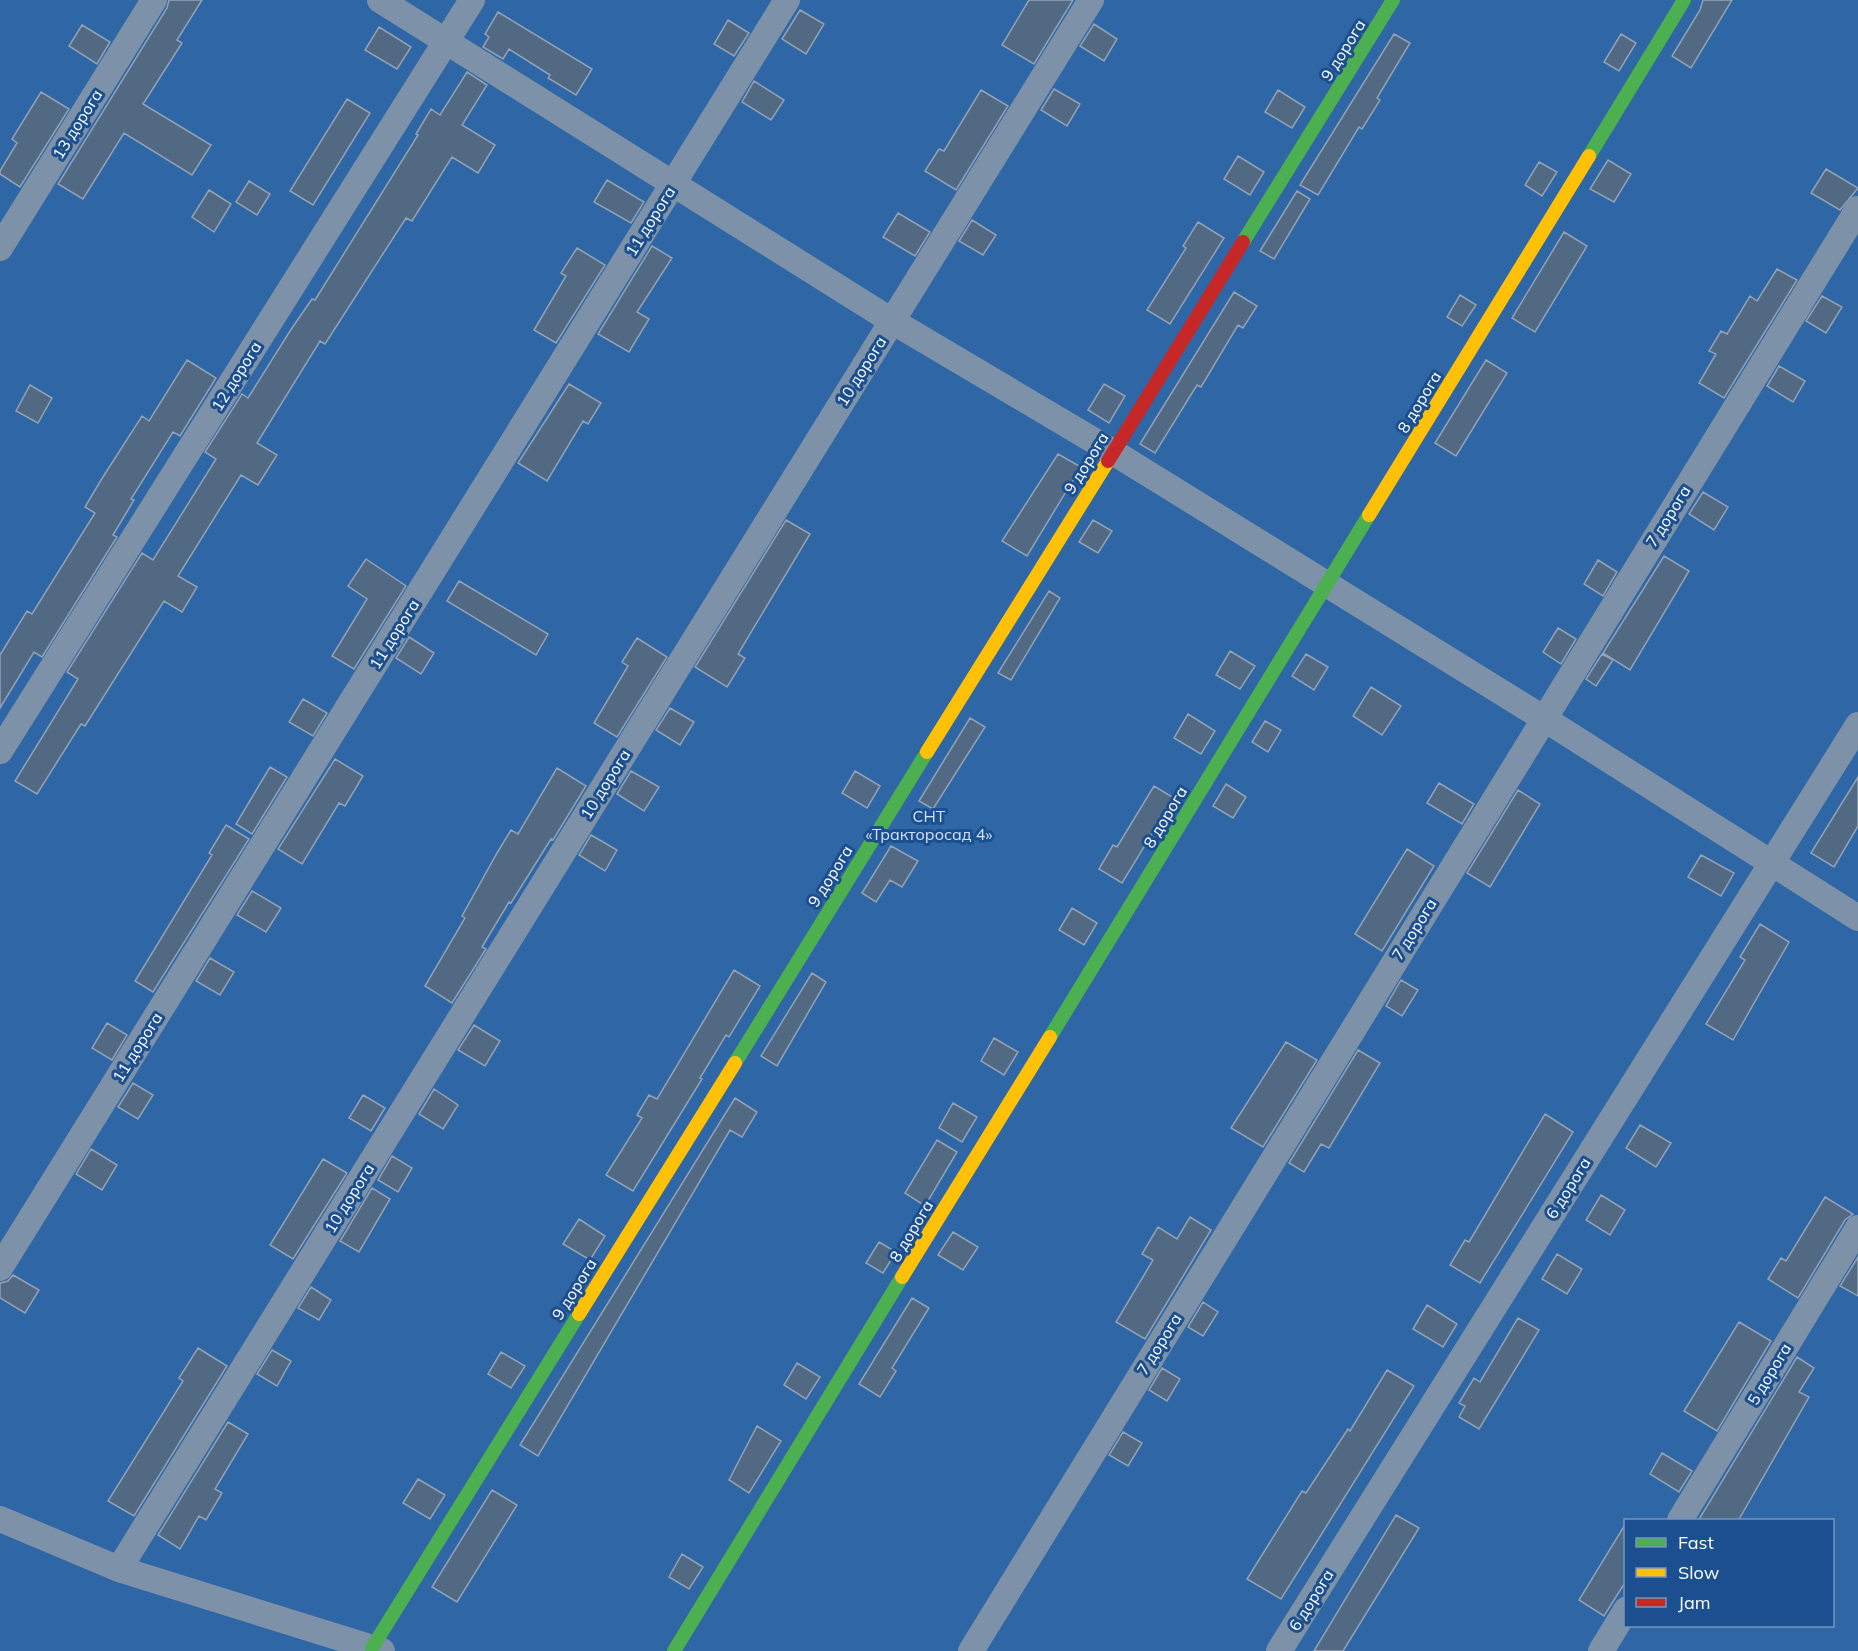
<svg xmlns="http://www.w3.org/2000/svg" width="1858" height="1651" viewBox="0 0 1858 1651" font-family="Mulish,sans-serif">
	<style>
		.green { fill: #2f66a5; fill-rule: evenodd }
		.building { fill: #526984; stroke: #92a2b6; stroke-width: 1.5 }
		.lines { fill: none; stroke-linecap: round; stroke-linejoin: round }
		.street { stroke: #7d92a8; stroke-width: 26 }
		.fast { stroke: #4caf50; stroke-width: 14 }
		.slow { stroke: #ffc107; stroke-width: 14 }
		.jam { stroke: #c62828; stroke-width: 14 }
		.labels { text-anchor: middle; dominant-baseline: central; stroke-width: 6; stroke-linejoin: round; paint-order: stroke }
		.street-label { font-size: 16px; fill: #fff; stroke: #1b4f8f }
		.park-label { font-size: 16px; fill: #cfe3fa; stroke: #1b4f8f }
	</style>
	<rect width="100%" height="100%" fill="#365274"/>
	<path class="green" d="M0,0H1858V1651H0ZM1626,1520H1832V1626H1626Z"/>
	<path class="building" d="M169,0H202L177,40L182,43L143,104L211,145L192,175L124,133L83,199L58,184L167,8Z
		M1029,0H1073L1034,64L1002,45Z
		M1703,0H1732L1691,68L1672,56L1700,10Z
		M800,10L824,24L806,54L782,39Z
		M498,12L592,69L576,95L548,78L550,75L509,49L503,59L483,47L489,37L485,34Z
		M728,20L749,33L734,56L714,44Z
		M1094,24L1117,39L1104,61L1080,46Z
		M82,25L110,42L97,64L69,46Z
		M379,27L411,47L397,69L365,50Z
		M1394,34L1410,43L1377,98L1380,100L1362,129L1359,127L1318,195L1300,185Z
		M1621,34L1636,43L1619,71L1604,62Z
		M467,72L487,85L462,125L495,145L478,173L452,157L412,221L406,218L325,344L320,341L257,443L277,455L258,485L241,475L178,576L197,587L182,612L164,601L85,726L81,724L37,794L15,781L78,679L67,672L142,553L153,560L216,459L205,452L242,394L248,398L290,331L312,299L315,300L418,135L416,134L431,109L440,115Z
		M754,81L784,100L771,120L742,102Z
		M1054,89L1080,104L1067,126L1041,110Z
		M981,90L1008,106L956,190L925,171L939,149L944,151Z
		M1278,90L1305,107L1292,128L1265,112Z
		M41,92L69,109L20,187L0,174V171L17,143L12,139Z
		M347,99L370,113L313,205L290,191Z
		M1238,156L1264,172L1250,195L1224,179Z
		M1608,160L1631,174L1614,202L1590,189Z
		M1539,162L1557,172L1542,196L1525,185Z
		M1826,169L1858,188L1840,210L1811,193Z
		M607,180L644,202L631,223L594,202Z
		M249,181L270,194L257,215L236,202Z
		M209,190L231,204L214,232L192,217Z
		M1297,191L1310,199L1274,259L1260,251Z
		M898,213L930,232L915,256L883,237Z
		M972,220L996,235L983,255L959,241Z
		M1198,222L1224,238L1170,324L1147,310L1186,248L1183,246Z
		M1564,232L1587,246L1535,332L1512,318Z
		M652,246L672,258L637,312L649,319L629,352L598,334Z
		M577,248L605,265L556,343L534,330L566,276L561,273Z
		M1777,269L1797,280L1724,398L1699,383L1716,354L1709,351L1721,331L1727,334L1750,296L1757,301Z
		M1234,292L1257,306L1243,328L1238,325L1201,387L1197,385L1155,453L1140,444Z
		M1460,295L1476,305L1462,326L1447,317Z
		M1822,296L1842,307L1826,333L1806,321Z
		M187,360L216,378L180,436L173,432L131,499L134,500L113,535L117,537L42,657L34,652L0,708V655L27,611L32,614L95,513L85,507L101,480L142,416L149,421Z
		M1486,360L1507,373L1456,456L1435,443Z
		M1779,366L1805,381L1793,402L1767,386Z
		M569,384L601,403L588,424L583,421L547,481L518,463Z
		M1104,384L1125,396L1109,423L1088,410Z
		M30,385L52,398L38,423L16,411Z
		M1058,454L1081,467L1027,556L1002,541Z
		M1703,492L1728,507L1714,530L1689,514Z
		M786,520L810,534L738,654L745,658L727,687L695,667Z
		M1093,520L1112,531L1098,553L1079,542Z
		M1664,556L1689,571L1630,670L1603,653Z
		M366,559L406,586L354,669L332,656L367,599L348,586Z
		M1598,560L1617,572L1603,596L1584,584Z
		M459,581L548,634L536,655L447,601Z
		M1049,591L1060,598L1011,680L998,673Z
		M1558,628L1576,639L1561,664L1543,652Z
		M409,637L434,653L421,674L396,658Z
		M637,638L667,657L617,737L594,723L628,666L622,662Z
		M1230,651L1255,666L1240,689L1216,675Z
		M1306,654L1328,667L1314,690L1292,676Z
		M1602,654L1613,660L1596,686L1586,679Z
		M1371,687L1401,706L1382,735L1353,716Z
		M303,699L327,713L313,736L289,722Z
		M670,708L694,722L680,745L656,730Z
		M1188,714L1215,731L1201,754L1174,738Z
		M970,718L985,727L933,809L919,801Z
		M1265,721L1281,730L1268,752L1252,742Z
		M335,759L363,776L345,806L339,803L302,864L278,849Z
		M270,767L287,777L252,834L236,824Z
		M557,768L586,786L553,840L551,839L511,903L509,902L482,947L486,949L452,1003L425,986L465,918L462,916L497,853L511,830L518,834Z
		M631,771L659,787L644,811L617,794Z
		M855,771L880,786L867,808L842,793Z
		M1858,777V826L1834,867L1811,853Z
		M1439,783L1474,804L1462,824L1427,803Z
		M1226,784L1246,797L1233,818L1213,806Z
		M1154,786L1174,798L1122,883L1099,869L1113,845L1117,847Z
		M1518,790L1540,804L1490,887L1467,873Z
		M226,825L249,839L153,992L135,981L212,855L209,853Z
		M591,835L617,850L605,871L579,855Z
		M891,846L918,861L902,887L890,880L876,902L862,893Z
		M1407,849L1434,866L1382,951L1355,934Z
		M1701,855L1734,873L1721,896L1688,877Z
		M252,891L281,908L266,932L237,915Z
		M1072,908L1097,923L1084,945L1059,930Z
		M1760,924L1789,942L1733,1040L1706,1024L1745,960L1740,957Z
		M210,958L234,972L220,995L196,981Z
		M734,970L760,986L729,1037L726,1035L700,1078L702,1079L633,1191L606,1175L642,1118L637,1115L649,1095L657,1099Z
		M812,973L826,982L777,1066L761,1056Z
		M1401,980L1418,990L1402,1016L1386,1006Z
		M107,1023L127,1035L112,1060L92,1048Z
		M474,1025L500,1041L485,1066L458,1050Z
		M994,1038L1018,1052L1004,1075L981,1061Z
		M1286,1042L1317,1060L1263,1147L1231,1128Z
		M1358,1050L1380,1063L1329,1148L1321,1144L1304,1172L1289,1163Z
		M133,1083L153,1095L138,1119L118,1107Z
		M434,1089L458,1105L443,1129L419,1114Z
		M363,1095L385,1108L371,1131L349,1118Z
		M735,1098L757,1112L742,1137L730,1130L538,1456L520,1445Z
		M953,1103L977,1117L962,1142L939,1128Z
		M1545,1114L1573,1132L1480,1283L1450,1265L1465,1240L1469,1242Z
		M1640,1125L1671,1143L1656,1167L1626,1148Z
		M937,1140L957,1152L925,1206L905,1193Z
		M91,1149L117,1165L102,1190L76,1174Z
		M392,1156L412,1168L398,1192L378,1180Z
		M323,1159L347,1173L293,1259L270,1245Z
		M372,1188L390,1199L359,1252L340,1241Z
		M1601,1195L1625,1210L1610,1235L1586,1220Z
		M1825,1197L1853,1214L1845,1220L1798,1298L1768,1279L1781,1258L1786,1261Z
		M1190,1217L1211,1230L1145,1339L1116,1322L1153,1260L1142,1254L1158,1227L1177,1239Z
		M579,1219L605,1236L590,1260L563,1244Z
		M953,1232L978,1247L963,1270L938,1255Z
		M879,1242L896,1252L883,1273L866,1263Z
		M1557,1254L1582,1269L1567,1294L1542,1279Z
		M1858,1257V1296L1840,1286Z
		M13,1275L39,1290L25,1313L0,1298V1283L8,1281Z
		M311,1287L331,1300L319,1320L298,1308Z
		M912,1298L929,1308L892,1368L896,1371L880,1397L859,1384Z
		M1203,1302L1218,1312L1203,1336L1188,1327Z
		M1427,1305L1457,1324L1443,1347L1413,1329Z
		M1518,1318L1539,1330L1479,1429L1459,1417L1465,1406L1459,1403L1474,1378L1480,1382Z
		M1739,1322L1771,1341L1717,1431L1684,1411Z
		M198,1348L227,1366L134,1516L108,1501L183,1381L179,1378Z
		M272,1350L291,1361L277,1386L257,1374Z
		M501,1352L525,1366L511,1388L488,1374Z
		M1797,1357L1814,1368L1799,1392L1809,1397L1738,1521H1698Z
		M797,1363L820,1377L806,1399L784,1385Z
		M1162,1368L1180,1379L1167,1401L1149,1390Z
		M1387,1370L1414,1386L1281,1599L1247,1579L1302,1491L1306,1493L1348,1429L1350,1431Z
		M228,1422L248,1434L215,1489L222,1493L206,1520L199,1516L180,1549L158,1535Z
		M757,1426L781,1441L749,1493L729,1480Z
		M1123,1432L1142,1443L1128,1466L1109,1455Z
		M1662,1453L1692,1471L1679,1492L1650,1474Z
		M418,1479L445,1495L430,1519L403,1503Z
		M492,1490L517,1505L457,1602L432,1587Z
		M1396,1515L1419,1528L1343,1651H1314Z
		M1626,1523V1581L1604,1616L1579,1600Z
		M682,1554L703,1567L689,1589L669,1577Z"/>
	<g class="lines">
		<path class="street" d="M380,0L892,321L1113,452L1543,718L1858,918
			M0,248L154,0
			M0,751L472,0
			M0,1268L787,0
			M0,1519L119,1569L382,1651
			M1680,1520L1858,1228
			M119,1569L1091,0
			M971,1651L1858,209
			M1279,1651L1858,725
			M1601,1651L1626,1610"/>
		<path class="fast" d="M1589,156L1684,0
			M1243,242L1393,0
			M1050,1037L1369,515
			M735,1063L927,752
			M372,1648L579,1314
			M674,1651L902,1277"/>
		<path class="slow" d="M1369,515L1589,156
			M927,752L1108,461
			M902,1277L1050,1037
			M579,1314L735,1063"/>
		<path class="jam" d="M1108,461L1243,242"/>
	</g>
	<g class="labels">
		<g class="street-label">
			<text transform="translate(1343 50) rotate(-58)">9 дорога</text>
			<text transform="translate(77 124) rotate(-58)">13 дорога</text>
			<text transform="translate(650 221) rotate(-58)">11 дорога</text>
			<text transform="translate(861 371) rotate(-58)">10 дорога</text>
			<text transform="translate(236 376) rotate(-58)">12 дорога</text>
			<text transform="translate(1419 402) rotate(-59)">8 дорога</text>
			<text transform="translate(1086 463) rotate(-58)">9 дорога</text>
			<text transform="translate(1668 516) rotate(-58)">7 дорога</text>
			<text transform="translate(394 634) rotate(-58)">11 дорога</text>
			<text transform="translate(605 784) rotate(-58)">10 дорога</text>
			<text transform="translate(1165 817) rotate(-59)">8 дорога</text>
			<text transform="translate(830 876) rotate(-58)">9 дорога</text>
			<text transform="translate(1414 929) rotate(-58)">7 дорога</text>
			<text transform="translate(137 1047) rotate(-58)">11 дорога</text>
			<text transform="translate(1568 1188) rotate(-58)">6 дорога</text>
			<text transform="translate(349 1198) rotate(-58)">10 дорога</text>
			<text transform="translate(911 1231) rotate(-59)">8 дорога</text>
			<text transform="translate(574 1289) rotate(-58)">9 дорога</text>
			<text transform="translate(1159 1344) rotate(-58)">7 дорога</text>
			<text transform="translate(1769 1374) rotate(-59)">5 дорога</text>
			<text transform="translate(1311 1600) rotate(-58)">6 дорога</text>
		</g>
		<g class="park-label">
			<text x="929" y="816">СНТ<tspan x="929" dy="18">«Тракторосад 4»</tspan></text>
		</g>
	</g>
	<rect x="1624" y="1519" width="210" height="108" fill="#1b4f8f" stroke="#7695bc" stroke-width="1.5"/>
	<rect x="1636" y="1538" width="30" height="9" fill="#4caf50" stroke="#7695bc" stroke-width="1.5"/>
	<text x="1678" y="1549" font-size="18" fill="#ffffff">Fast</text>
	<rect x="1636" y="1568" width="30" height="9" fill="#ffc107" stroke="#7695bc" stroke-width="1.5"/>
	<text x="1678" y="1579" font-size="18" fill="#ffffff">Slow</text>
	<rect x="1636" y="1598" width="30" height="9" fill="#c62828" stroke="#7695bc" stroke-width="1.5"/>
	<text x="1678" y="1609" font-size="18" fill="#ffffff">Jam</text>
</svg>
